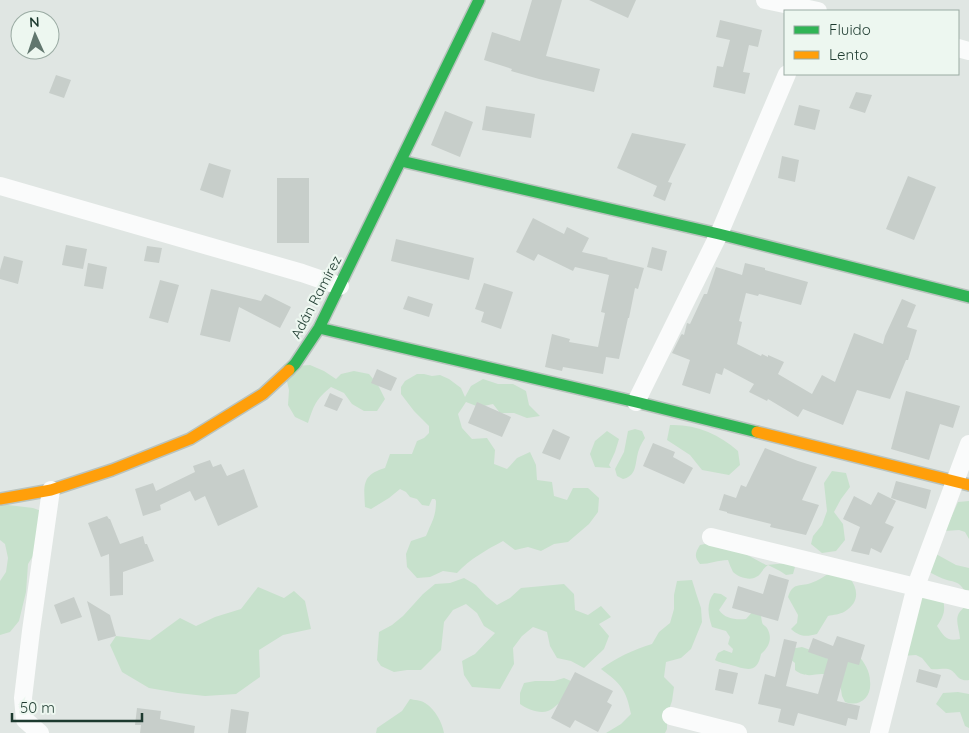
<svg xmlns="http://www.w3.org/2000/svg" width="969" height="733" viewBox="0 0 969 733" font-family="Quicksand,sans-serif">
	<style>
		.green { fill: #c7e1cc }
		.building { fill: #c7ceca }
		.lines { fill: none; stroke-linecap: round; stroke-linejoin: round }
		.fast-casing { stroke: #b9c3be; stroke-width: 14 }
		.slow-casing { stroke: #b9c3be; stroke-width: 14 }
		.street { stroke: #fafbfb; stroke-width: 18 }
		.fast { stroke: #30b455; stroke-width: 11 }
		.slow { stroke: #ff9f0a; stroke-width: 11 }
		.labels { text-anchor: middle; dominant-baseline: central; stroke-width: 4.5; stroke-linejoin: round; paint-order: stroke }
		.street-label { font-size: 14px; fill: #1d3a2f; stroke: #edf7f0 }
	</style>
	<rect width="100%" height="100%" fill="#e0e6e3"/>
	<path class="green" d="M310,365L324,371L336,379L341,374L354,371L369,374L378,385L385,399L377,411H364L352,404L344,393L331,387C316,399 314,405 308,423L295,417L288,405L289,390L286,377L296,366Z
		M417,374H424L432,376L440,375L449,379L461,388L465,397L471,386L483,379L498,384H513L526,391L529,405L540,416L527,418L514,413H500L493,404L479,407L466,402L458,414L462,428L472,439L487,438L495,450L494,464L507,469L517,458L530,452L536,465L537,480L552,482L554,496L567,500L573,488H588L599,498L598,512L589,524L568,542L554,544L541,551L528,547L515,550L503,541C486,550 470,559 457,573L443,571L430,577L417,578L407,567L406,554L411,541L426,536C432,521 436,517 436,501L435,499H432L429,506L422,505L417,499L410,497L406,492L400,489L389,498L371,509L365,507C364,486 361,475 385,468L390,454H412L417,441L424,438L429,433V426L414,411L401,394V387L405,381Z
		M670,425C696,424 719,434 738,451L740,465L729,475L702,470L690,455L667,440Z
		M635,429L642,431L645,438C641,444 638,450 637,457C635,468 635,476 623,479L617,476L615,469L624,452L628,431Z
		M607,431L619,439L615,452L609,465L611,468L595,467L590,454L595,441Z
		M832,471L846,473L850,487L841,499L834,512L843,524L845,540L836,551L822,553L811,544L813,536L822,525L827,511L824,483Z
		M969,501V539L965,532L959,530L945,531L958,502Z
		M0,504L33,508L47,513L36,551L28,564L26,592L19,621L10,632L0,635V581L6,572L8,558L5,544L0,540Z
		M715,542L740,551L766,565L789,563L795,567L793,574L786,575L780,571L768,565C762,569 761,575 756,577C750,581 738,577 733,572C731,568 729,563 728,560C718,560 710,564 700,564C694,557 695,553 700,545Z
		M936,554L956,565L969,568V590H964C959,582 955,582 947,580C940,578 934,574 927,571Z
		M830,573L850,578C859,591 859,603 844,612C840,614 833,615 828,616L817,634C806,637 800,637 791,629L797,623L798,615L788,597C793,582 799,587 811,583C818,581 824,576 830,573Z
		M464,578L476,585L486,596L497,605L510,598L521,588L564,584L574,594L575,610L588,615L601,606L611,617L599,624L609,636L604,649L584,668L571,661L557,658L550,646L547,632L533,627L522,636L513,648L514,664L500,689L472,687L464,675L462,661L475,654L495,633L484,626L477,613L466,604L453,610L444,622L441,650L421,670H407L394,672L381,666L377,660L379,632L392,625L403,616L423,594L435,584L450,583Z
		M692,580L696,593L701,608L702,622L691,649L681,658L666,662L664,677L674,687L672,701L667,715V729L665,733H606L621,724L631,714C626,689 621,684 601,669C617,657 633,650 652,644L659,632L670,623L674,609V595L677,581Z
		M258,587L284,598L294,591L305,601L311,629L283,635L259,650L260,677L236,694L205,696L178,693L149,688L122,672L110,645L116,636L150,640L180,618L196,626L215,617L241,609Z
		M714,593L721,594L727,598L719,610C725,619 736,620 746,619L754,610L760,609C761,613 761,618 762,622C763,626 764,624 767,628C773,638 769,647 761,654C757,675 746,669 731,665C725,663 720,663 715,660L718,653L724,650L732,653L733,649L728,644L730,637L726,631L712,627C708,615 706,603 714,593Z
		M914,595L943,600C946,611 943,617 937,626C944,636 946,642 960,639C959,625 952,616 965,607H969V680C956,682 957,671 948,669C943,668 936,670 931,669L922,658L916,655L902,656Z
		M802,647L816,652L828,659L858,655C864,662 870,671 870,681C872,696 861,708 845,702L842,696L840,683C837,681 834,677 830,676C818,670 809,681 795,670V663L790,659L786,648H796Z
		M564,678L571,681L562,702C556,704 554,709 548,711C539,714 527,709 520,704V693L524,683L535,681H554Z
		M958,692L969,694V728L965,726L960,712L946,713L936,704L943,693Z
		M410,699C414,700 421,700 425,703C435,709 442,722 444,733H376L377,728L402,711Z"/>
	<path class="building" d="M532,0H562L546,56L600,69L594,92L539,79L511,71L512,69L484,60L492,32L520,41Z
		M589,0H636L628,18Z
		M720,20L762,30L758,47L749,45L743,72L750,73L745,94L713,87L717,66L723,67L730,40L716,37Z
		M56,75L71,80L64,98L49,93Z
		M856,92L872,95L865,113L849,108Z
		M799,105L820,110L815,130L794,125Z
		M486,106L535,114L531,138L482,130Z
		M445,111L473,122L460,157L431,145Z
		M632,133L686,144L668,182L672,183L665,201L653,196L657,186L617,168Z
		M782,156L799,160L795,182L778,178Z
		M209,163L231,170L223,198L200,190Z
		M908,176L936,187L914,240L886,229Z
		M277,178H309V243H277Z
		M533,218L564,234L567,227L589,238L582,252L608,258L607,259L644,268L638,289L635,288L629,318H628L619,359L606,357L603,374L563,367L562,371L545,367L552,334L570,339L569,342L598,347L605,313L601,312L609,275L575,267L573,271L538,254L534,261L516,252Z
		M396,239L474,258L469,280L391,261Z
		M66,245L87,249L83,269L62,265Z
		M147,246L162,248L159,263L144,261Z
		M652,247L667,251L662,271L647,267Z
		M4,256L23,261L18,284L0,279V270Z
		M88,263L107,267L103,289L84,286Z
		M745,263L765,268V270L808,282L801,305L759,294L758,296L746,293L739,321L742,322L737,344L761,356L762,354L768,357V355L784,362L778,374L812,394L822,375L835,382L854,333L883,344L885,336L902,299L916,305L907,327L917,330L908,360H906L890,399L857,390L843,425L803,409L798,417L768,399L767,401L749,392L754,384L724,368L722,375L716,373L710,394L682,385L690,360L672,353L681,335L682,334L684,335L687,323L690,324L704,294H707L716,267L742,275Z
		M160,280L179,285L168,323L149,318Z
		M484,283L513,292L501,329L481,322L484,312L475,309Z
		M211,289L261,301L265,294L291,307L280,328L239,307L230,342L200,335Z
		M408,296L433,304L429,317L403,309Z
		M377,369L397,378L391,391L371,383Z
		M906,391L960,406L953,428L940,424L929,460L891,449Z
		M330,393L343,399L337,411L324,406Z
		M477,402L511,417L502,437L468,423Z
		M553,429L570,437L560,460L542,453Z
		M653,443L675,452L673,457L693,468L684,484L643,466Z
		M765,448L798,461L817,467L802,500L819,505L806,535L770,527L771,524L727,513V512L719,510L724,494L736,498L741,485L746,487Z
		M210,460L213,467L221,464L227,476L244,469L258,507L218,526L205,496L195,501L190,491L160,505L161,510L143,516L135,489L153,483L156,491L195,472L193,466Z
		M896,481L931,490L926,509L891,498Z
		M878,492L896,501L885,523L894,527L881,553L871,548L869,555L851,551L860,527L843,519L854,496L871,505Z
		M107,516L109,519H110L120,544L143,536L145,544H147L154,561L123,572V595L110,596L109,554L101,557L88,523Z
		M769,574L789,580L778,621L732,608L738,586L763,594Z
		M74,597L82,617L61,624L54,605Z
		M87,601L110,615L116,636L98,641Z
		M837,636L865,645L859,665L848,662L837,701L860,706L857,720L848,718L846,726L798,713L794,726L778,722L781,709L758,704L765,674L775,677L784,639L797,642L786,686L818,694L828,659L808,652L813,638L833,646Z
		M719,669L738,673L733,694L715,690Z
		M919,669L941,675L937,688L916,682Z
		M575,672L613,691L607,702L612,705L598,732L575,720L570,728L551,718Z
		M137,708L161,711L160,719L195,726L194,733H140L141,725H135Z
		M231,709L249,712L246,733H228Z"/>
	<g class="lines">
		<defs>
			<path id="fast" d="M401,161L719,234L969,297
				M319,328L636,402L757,432
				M289,370L295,364L319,328L479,0"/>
			<path id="slow" d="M757,432L969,485
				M0,499L51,490L112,470L190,439L263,394L289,370"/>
		</defs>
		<use href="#fast" class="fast-casing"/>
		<use href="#slow" class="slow-casing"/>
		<path class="street" d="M765,0L818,11
			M958,48L969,51
			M0,186L302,273L340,286
			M636,402L719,234L787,74
			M711,537L969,600
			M671,716L738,733
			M40,733L25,720L23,698L31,631L51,490
			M879,733L916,586L969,444"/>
		<use href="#fast" class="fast"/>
		<use href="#slow" class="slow"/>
	</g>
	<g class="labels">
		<g class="street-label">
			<text transform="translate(316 297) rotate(-62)">Adán Ramírez</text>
		</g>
	</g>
	<rect x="784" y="10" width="175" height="65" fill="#edf7f0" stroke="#9aaba3"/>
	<rect x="794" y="26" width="25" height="8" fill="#30b455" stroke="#9aaba3"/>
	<text x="829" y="35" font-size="15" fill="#1d3a2f">Fluido</text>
	<rect x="794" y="51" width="25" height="8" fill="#ff9f0a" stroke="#9aaba3"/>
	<text x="829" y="60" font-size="15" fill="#1d3a2f">Lento</text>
	<g transform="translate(35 35) rotate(357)"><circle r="24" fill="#edf7f0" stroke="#9aaba3"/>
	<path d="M0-4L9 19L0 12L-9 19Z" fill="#61766e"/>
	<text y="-8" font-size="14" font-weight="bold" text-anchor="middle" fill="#1d3a2f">N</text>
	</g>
	<path d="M12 713v8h130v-8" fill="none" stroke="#1d3a2f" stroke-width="2.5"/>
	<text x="20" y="713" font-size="15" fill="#1d3a2f" stroke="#edf7f0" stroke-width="4" paint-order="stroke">50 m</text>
</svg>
